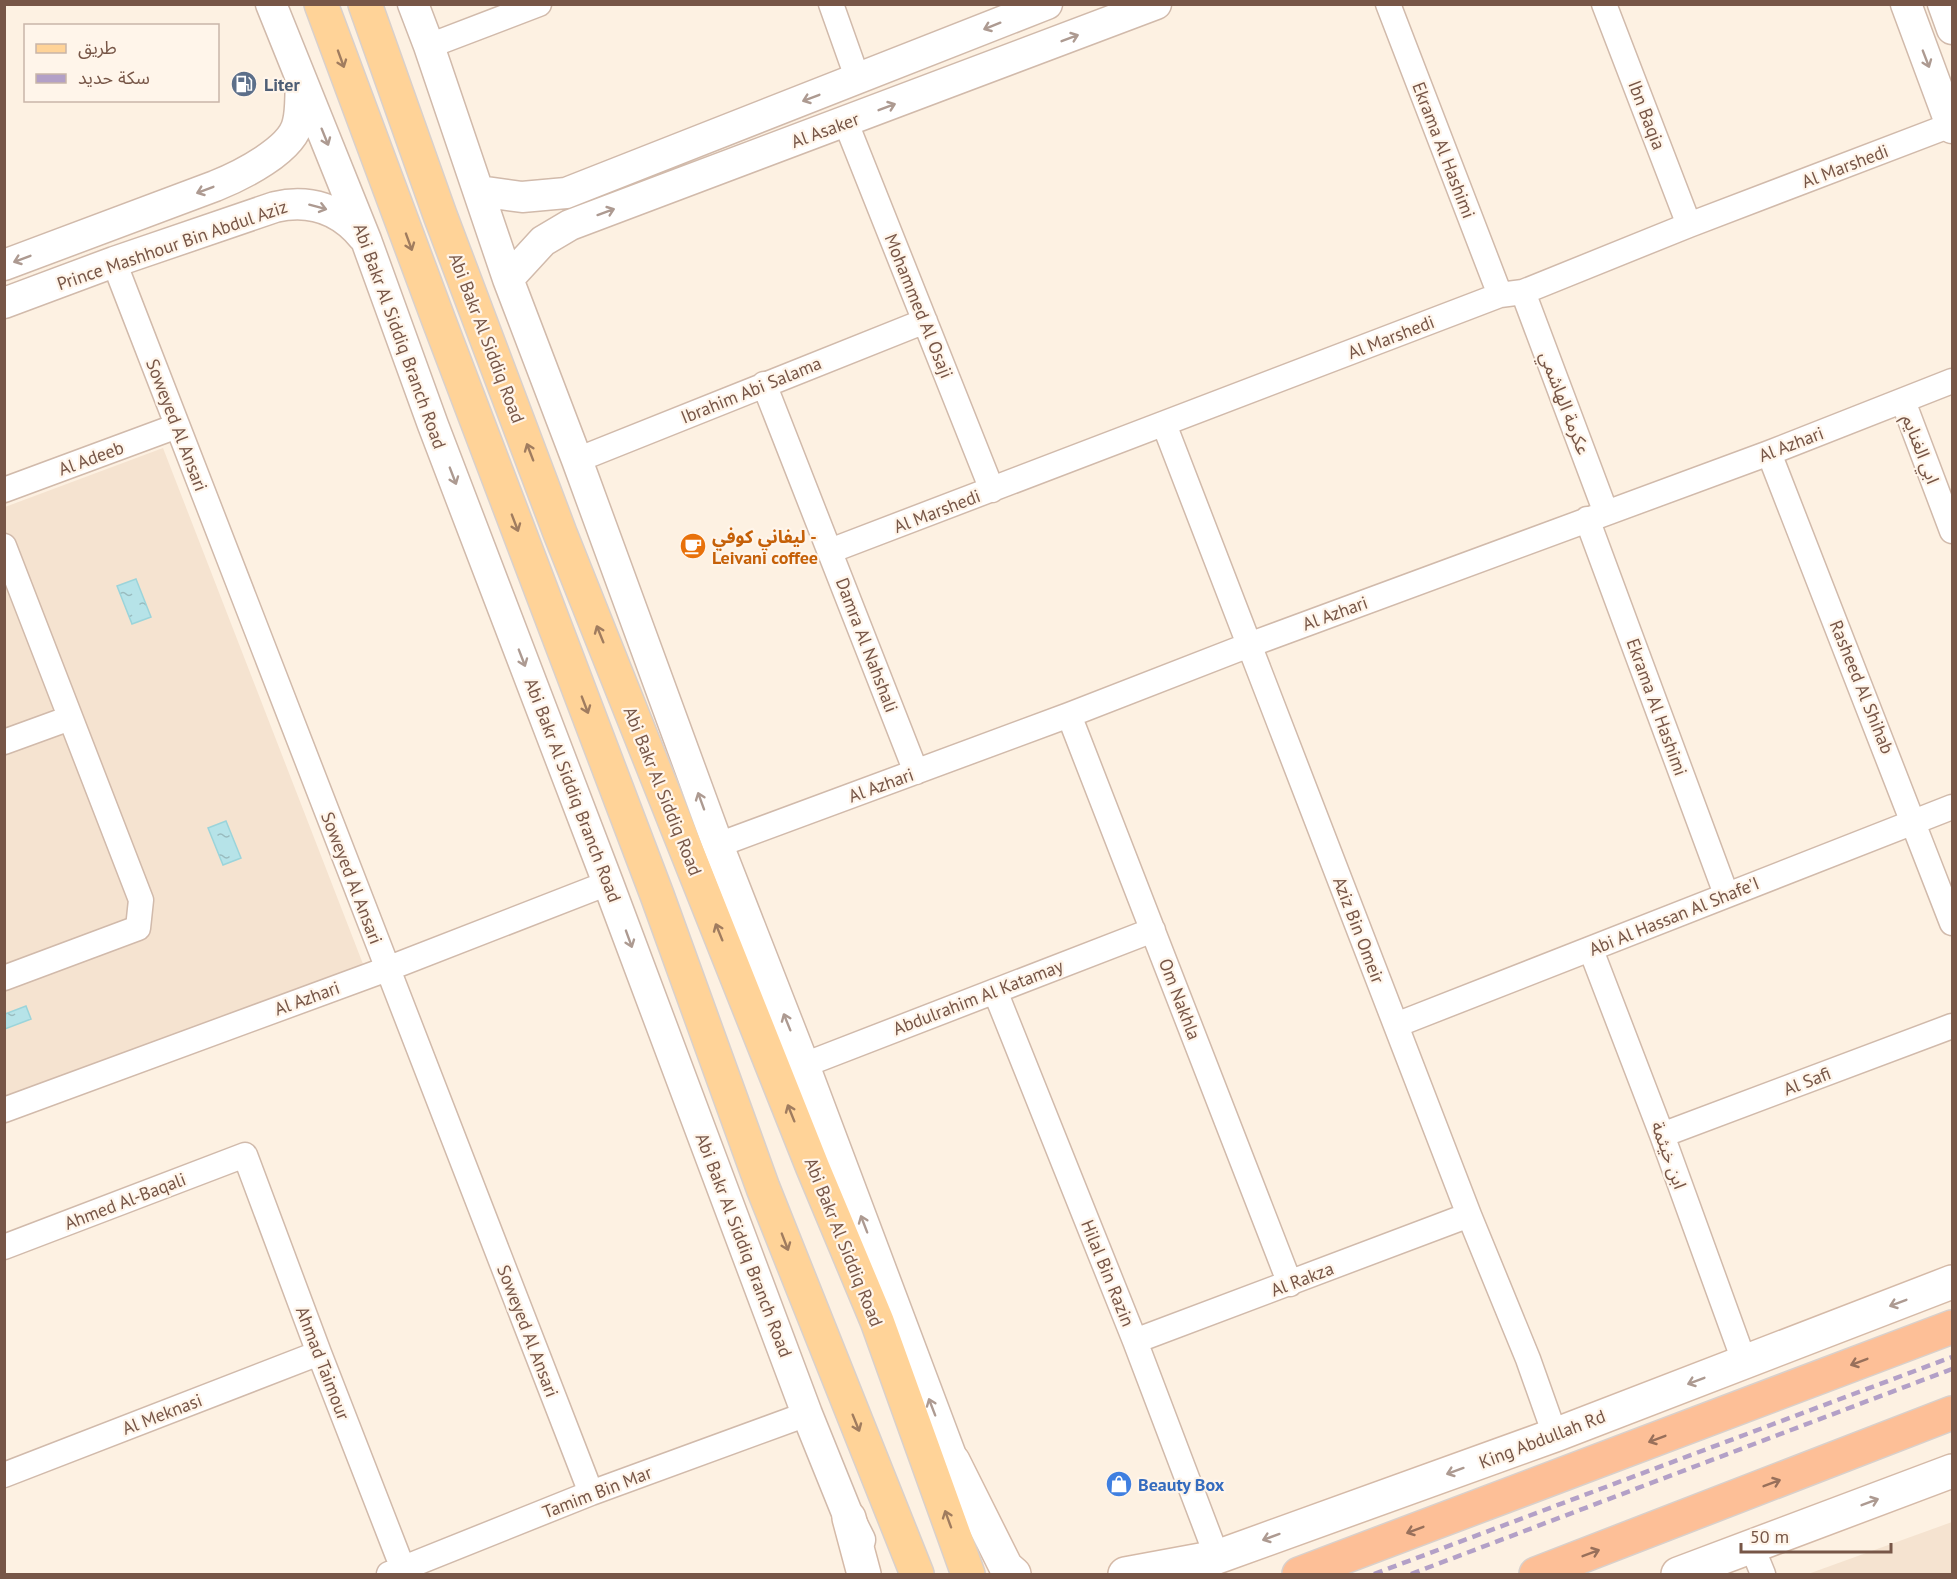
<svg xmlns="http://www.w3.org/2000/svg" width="1957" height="1579" viewBox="0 0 1957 1579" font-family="'PT Sans','Noto Sans Arabic',sans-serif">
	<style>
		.residential { fill: #f5e3d0 }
		.water { fill: url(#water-ripples); stroke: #9bd4da; stroke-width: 1.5 }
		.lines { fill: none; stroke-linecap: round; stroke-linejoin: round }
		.minor-casing { stroke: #d1baab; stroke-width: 27 }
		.tertiary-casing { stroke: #d1baab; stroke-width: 33 }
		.secondary-casing { stroke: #d5baa8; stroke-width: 36 }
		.primary-casing { stroke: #d9d0cb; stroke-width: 36 }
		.trunk-casing { stroke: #d9d0cb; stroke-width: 36 }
		.minor { stroke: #fff; stroke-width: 24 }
		.tertiary { stroke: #fff; stroke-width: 30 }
		.secondary { stroke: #fff; stroke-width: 33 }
		.primary { stroke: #ffd398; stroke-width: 33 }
		.trunk { stroke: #fdbf97; stroke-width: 33 }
		.rail { stroke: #b3a0c7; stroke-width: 4.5; stroke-dasharray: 9 6; stroke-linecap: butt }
		.oneway { stroke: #ad9a91 }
		.oneway2 { stroke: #a07c5f }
		.oneway3 { stroke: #98705b }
		.labels { text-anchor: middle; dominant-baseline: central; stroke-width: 4.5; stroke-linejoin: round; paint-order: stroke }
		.service-label { font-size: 18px; font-weight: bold; fill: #4e5e75; stroke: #fff5ea; text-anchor: start }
		.street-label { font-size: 18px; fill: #775647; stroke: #fff5ea }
		.food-label { font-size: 18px; font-weight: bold; fill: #c56008; stroke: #fff5ea; text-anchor: start }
		.shop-label { font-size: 18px; font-weight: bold; fill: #366cbe; stroke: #fff5ea; text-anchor: start }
	</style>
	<defs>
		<pattern id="water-ripples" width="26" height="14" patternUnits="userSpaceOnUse" patternTransform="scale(1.5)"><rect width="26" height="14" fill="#b6e3e8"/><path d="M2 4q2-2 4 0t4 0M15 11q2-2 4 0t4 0" fill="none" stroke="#99bbbe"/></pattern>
	</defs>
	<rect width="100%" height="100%" fill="#fdf1e2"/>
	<path class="residential" d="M163,448L363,964L5,1101V507Z
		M1952,1522V1574H1808Z"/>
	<path class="water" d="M136,579L151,617L132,624L117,586Z
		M226,821L241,858L223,865L208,828Z
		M26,1006L31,1019L5,1029V1014Z"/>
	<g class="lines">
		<defs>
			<path id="minor" d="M831,4L858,80
				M1388,4L1500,295
				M1604,4L1689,225
				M429,46L539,4
				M846,123L992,490
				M114,262L591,1493
				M1523,292L1606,513
				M764,384L916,772
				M1903,401L1952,531
				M1164,424L1469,1215L1528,1359L1555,1435
				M1769,453L1952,923
				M577,460L925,321
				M4,490L177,426
				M1587,519L1726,894
				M4,546L141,900L138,928L4,978
				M830,551L1500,295L1523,292L1689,225L1951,125
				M1069,715L1290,1284
				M4,742L70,718
				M718,845L1069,715L1249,645L1769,453L1952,381
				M1591,950L1662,1135L1744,1361
				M995,991L1135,1341L1217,1557
				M1396,1025L1952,807
				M804,1065L1153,930
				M4,1110L387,969L608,883
				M1662,1135L1952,1026
				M4,1247L245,1155L319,1353L403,1569
				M1135,1341L1469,1215
				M4,1475L319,1353
				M1752,1547L1763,1574
				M389,1574L591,1493L807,1414"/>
			<path id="tertiary" d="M271,4L366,240L433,425L608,883L807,1414L849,1518L860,1540
				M413,4L429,46L508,279L577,460L718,845L804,1065L953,1461
				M1906,4L1952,128
				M1943,4L1952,29
				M479,191L522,197L566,193L1047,4
				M4,265L215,186C240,176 293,150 298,122C301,110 300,96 301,84
				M508,279L543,241L570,225L1156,4
				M4,303L114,262L275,207C310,199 340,209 363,237"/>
			<path id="secondary" d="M953,1461L1006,1567L1014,1574
				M849,1518L864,1574
				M1125,1574L1217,1557L1555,1435L1952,1282
				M1678,1574L1952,1471"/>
			<path id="primary" d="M321,4L439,321L657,895L763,1188L917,1574
				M365,4L440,215L560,533L813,1168L877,1321L968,1574"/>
			<path id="trunk" d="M1299,1574L1952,1327
				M1536,1574L1952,1413"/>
		</defs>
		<use href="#minor" class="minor-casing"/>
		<use href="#tertiary" class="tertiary-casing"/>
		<use href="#secondary" class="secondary-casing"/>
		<use href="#primary" class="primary-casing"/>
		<use href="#trunk" class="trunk-casing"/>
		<use href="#minor" class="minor"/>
		<use href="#tertiary" class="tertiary"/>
		<use href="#secondary" class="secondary"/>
		<use href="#primary" class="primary"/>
		<use href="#trunk" class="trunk"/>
		<path class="rail" d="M1374,1574L1952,1357
			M1411,1574L1952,1369"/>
	</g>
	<defs><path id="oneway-shaft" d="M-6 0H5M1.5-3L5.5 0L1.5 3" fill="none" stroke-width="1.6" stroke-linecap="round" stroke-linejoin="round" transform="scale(1.5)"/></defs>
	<g class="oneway">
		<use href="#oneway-shaft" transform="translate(992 26) rotate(158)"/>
		<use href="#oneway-shaft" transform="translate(1070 38) rotate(-21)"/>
		<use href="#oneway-shaft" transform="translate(1926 59) rotate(69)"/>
		<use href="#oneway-shaft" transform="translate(811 98) rotate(159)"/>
		<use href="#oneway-shaft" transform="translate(887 107) rotate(-21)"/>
		<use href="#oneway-shaft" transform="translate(325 137) rotate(68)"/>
		<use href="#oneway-shaft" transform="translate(205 190) rotate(159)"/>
		<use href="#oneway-shaft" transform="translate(318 207) rotate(15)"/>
		<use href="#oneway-shaft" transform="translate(606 212) rotate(-20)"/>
		<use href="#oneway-shaft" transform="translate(22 259) rotate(159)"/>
		<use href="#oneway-shaft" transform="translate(453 476) rotate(69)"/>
		<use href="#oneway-shaft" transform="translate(522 658) rotate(69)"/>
		<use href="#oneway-shaft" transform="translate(701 801) rotate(-110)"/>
		<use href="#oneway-shaft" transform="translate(629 939) rotate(70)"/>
		<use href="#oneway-shaft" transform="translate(787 1022) rotate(-112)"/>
		<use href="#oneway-shaft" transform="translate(864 1224) rotate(-111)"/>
		<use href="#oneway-shaft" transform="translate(1898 1303) rotate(159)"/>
		<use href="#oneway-shaft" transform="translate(1696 1381) rotate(159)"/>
		<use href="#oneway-shaft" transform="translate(932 1407) rotate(-111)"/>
		<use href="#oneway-shaft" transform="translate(1455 1471) rotate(160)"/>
		<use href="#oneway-shaft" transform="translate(1870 1502) rotate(-21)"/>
		<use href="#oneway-shaft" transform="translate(1271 1537) rotate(160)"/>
	</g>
	<g class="oneway2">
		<use href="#oneway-shaft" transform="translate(341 59) rotate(70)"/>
		<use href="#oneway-shaft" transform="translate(409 242) rotate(70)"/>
		<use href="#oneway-shaft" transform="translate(530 452) rotate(-111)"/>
		<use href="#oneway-shaft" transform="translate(515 523) rotate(69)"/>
		<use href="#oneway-shaft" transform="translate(600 634) rotate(-112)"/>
		<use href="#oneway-shaft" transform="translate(585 705) rotate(69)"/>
		<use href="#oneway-shaft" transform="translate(719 932) rotate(-112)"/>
		<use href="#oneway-shaft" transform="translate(791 1113) rotate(-112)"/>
		<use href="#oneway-shaft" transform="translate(785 1242) rotate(69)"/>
		<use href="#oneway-shaft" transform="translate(856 1423) rotate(68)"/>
		<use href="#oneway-shaft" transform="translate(948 1519) rotate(-110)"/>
	</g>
	<g class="oneway3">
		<use href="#oneway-shaft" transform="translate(1859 1362) rotate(159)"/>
		<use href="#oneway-shaft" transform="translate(1657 1439) rotate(159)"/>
		<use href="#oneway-shaft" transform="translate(1772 1483) rotate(-21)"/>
		<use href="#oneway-shaft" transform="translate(1415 1530) rotate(159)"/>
		<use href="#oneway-shaft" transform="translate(1591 1553) rotate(-21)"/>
	</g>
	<defs>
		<symbol id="fuel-disc" viewBox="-11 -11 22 22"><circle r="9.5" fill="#5c6f8a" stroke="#fff5ea"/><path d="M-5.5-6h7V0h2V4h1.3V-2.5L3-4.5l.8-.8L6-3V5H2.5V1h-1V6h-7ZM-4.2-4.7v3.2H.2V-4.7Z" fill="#fff"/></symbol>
		<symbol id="cafe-disc" viewBox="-11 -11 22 22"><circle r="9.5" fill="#e8710a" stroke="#fff5ea"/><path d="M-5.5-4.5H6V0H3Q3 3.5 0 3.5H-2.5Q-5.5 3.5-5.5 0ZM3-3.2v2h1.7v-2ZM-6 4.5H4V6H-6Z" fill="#fff"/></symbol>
		<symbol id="shop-disc" viewBox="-11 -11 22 22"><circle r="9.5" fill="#3f7fe0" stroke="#fff5ea"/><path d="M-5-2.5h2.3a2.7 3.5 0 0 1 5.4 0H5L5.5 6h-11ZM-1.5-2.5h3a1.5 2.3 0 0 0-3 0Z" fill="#fff"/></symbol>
	</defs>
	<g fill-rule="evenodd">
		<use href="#fuel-disc" x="229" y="69" width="30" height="30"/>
		<use href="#cafe-disc" x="678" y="531" width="30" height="30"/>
		<use href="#shop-disc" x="1104" y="1469" width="30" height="30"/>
	</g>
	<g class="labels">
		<g class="service-label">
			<text x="264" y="84">Liter</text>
		</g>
		<g class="street-label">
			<text transform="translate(1647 115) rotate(69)">Ibn Baqia</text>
			<text transform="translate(825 130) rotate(-20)">Al Asaker</text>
			<text transform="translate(1444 150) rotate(69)">Ekrama Al Hashimi</text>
			<text transform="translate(1845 166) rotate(-21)">Al Marshedi</text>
			<text transform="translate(172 245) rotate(-19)">Prince Mashhour Bin Abdul Aziz</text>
			<text transform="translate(919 306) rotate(68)">Mohammed Al Osaji</text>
			<text transform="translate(400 336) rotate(70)">Abi Bakr Al Siddiq Branch Road</text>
			<text transform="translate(1391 337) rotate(-21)">Al Marshedi</text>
			<text transform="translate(487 338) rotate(69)">Abi Bakr Al Siddiq Road</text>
			<text transform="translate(751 390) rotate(-22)">Ibrahim Abi Salama</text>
			<text transform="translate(1565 403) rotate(69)">عكرمة الهاشمي</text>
			<text transform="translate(177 425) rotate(69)">Soweyed Al Ansari</text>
			<text transform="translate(1791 444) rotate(-21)">Al Azhari</text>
			<text transform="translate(1921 449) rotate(69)">ابي الغنايم</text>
			<text transform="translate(91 458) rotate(-20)">Al Adeeb</text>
			<text transform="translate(937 511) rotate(-21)">Al Marshedi</text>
			<text transform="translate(1335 613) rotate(-20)">Al Azhari</text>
			<text transform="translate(867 645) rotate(69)">Damra Al Nahshali</text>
			<text transform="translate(1862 687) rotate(68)">Rasheed Al Shihab</text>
			<text transform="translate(1657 707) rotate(70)">Ekrama Al Hashimi</text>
			<text transform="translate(881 785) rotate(-20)">Al Azhari</text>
			<text transform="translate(573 790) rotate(69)">Abi Bakr Al Siddiq Branch Road</text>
			<text transform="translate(663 791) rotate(68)">Abi Bakr Al Siddiq Road</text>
			<text transform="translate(352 878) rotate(69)">Soweyed Al Ansari</text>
			<text transform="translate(1674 916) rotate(-22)">Abi Al Hassan Al Shafe'I</text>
			<text transform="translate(1359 930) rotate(69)">Aziz Bin Omeir</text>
			<text transform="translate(978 997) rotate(-21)">Abdulrahim Al Katamay</text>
			<text transform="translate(307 998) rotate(-20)">Al Azhari</text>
			<text transform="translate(1180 999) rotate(69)">Om Nakhla</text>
			<text transform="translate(1807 1081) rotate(-21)">Al Safi</text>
			<text transform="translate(1669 1155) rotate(70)">ابن خيثمة</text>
			<text transform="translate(125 1201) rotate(-21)">Ahmed Al-Baqali</text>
			<text transform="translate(844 1242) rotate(68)">Abi Bakr Al Siddiq Road</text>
			<text transform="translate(744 1245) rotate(69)">Abi Bakr Al Siddiq Branch Road</text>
			<text transform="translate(1108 1273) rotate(68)">Hilal Bin Razin</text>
			<text transform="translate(1302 1279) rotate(-21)">Al Rakza</text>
			<text transform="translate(528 1331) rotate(69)">Soweyed Al Ansari</text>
			<text transform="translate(323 1363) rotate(69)">Ahmad Taimour</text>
			<text transform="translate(162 1414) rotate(-21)">Al Meknasi</text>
			<text transform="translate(1542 1439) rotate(-21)">King Abdullah Rd</text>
			<text transform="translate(597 1492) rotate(-21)">Tamim Bin Mar</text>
		</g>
		<g class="food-label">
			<text x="712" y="536">ليفاني كوفي -<tspan x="712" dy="21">Leivani coffee</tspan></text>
		</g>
		<g class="shop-label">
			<text x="1138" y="1484">Beauty Box</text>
		</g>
	</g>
	<rect width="1957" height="1579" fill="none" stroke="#775647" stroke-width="12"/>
	<rect x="24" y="24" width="195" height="78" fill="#fff5ea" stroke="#c9b5a9" stroke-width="1.5"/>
	<rect x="36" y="44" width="30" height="9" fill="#ffd398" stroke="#c9b5a9" stroke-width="1.5"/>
	<text x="78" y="54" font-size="18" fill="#775647">طريق</text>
	<rect x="36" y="74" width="30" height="9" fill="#b3a0c7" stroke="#c9b5a9" stroke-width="1.5"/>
	<text x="78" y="84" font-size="18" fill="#775647">سكة حديد</text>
	<path d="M1741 1543v9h150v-9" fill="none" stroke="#775647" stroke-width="3"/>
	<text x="1750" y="1543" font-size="18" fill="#775647" stroke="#fff5ea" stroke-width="4.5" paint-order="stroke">50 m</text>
</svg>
